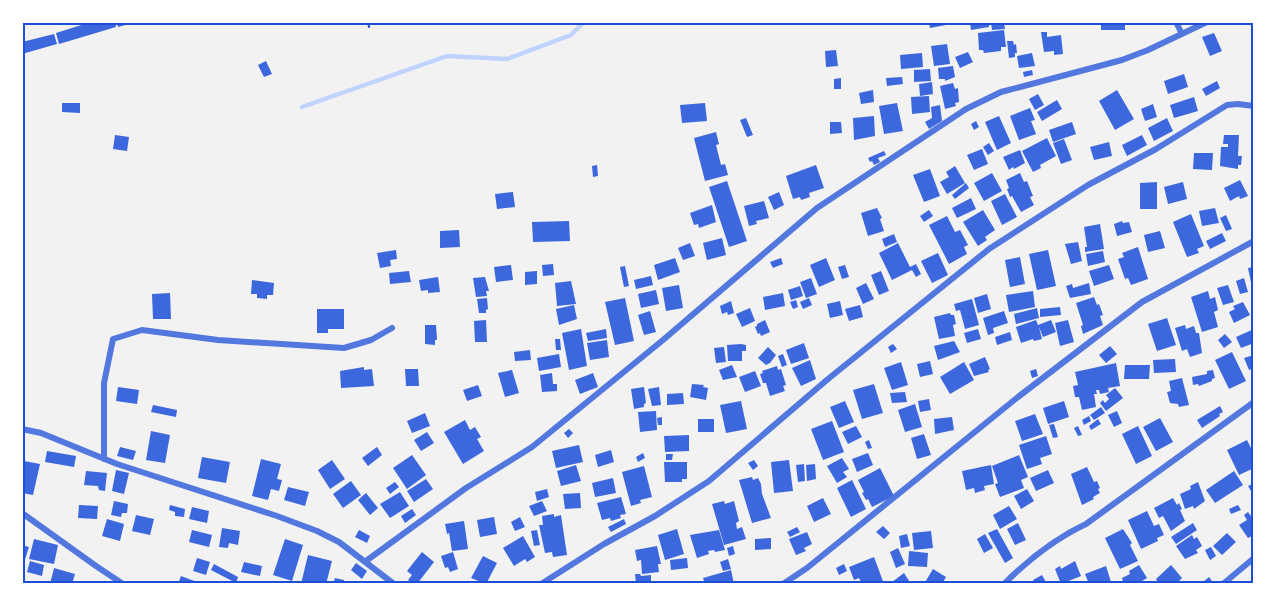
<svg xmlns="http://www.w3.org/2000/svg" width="1276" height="606" viewBox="0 0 1276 606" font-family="'Roboto Condensed',sans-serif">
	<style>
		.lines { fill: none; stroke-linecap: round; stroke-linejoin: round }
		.stream { stroke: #bfd3fe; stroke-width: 4.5 }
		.building { fill: #3d67dc }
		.path { stroke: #1d4ed8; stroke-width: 2 }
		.minor { stroke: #5277de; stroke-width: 6 }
		.neatline { fill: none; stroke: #1d4ed8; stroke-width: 2 }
	</style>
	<rect width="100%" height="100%" fill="#f2f2f2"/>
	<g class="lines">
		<path class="stream" d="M302,107L447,56L507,59L571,35L584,22"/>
	</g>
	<path class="building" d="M91,22H115L116,27L59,44L56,33Z
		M117,22H133V23L118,27Z
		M929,22H946V25L930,28Z
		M970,22H989V27L971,30Z
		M991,22H1004L1005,29L992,30Z
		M1101,22H1125V30H1101Z
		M1004,30L1006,47H1001V51L984,53L983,50H979L978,33Z
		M1041,32H1047V37L1061,35L1063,54L1054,55V51L1044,52Z
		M1214,33L1222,51L1210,56L1202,37Z
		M54,34L57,44L22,54V42Z
		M1007,41H1013L1014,45L1016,44L1017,53H1015V57L1009,58Z
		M947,44L950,64L934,66L931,46Z
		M836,50L838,66L826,67L825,51Z
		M968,52L973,62L960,68L955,57Z
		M922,53L923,67L901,69L900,55Z
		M1032,53L1035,66L1019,68L1017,56Z
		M266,61L272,74L264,77L258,65Z
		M953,66L955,77L945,81V79H939L938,68Z
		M930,69L931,81L914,82V70Z
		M1032,70L1033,75L1024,77L1023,72Z
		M1184,74L1188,87L1168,94L1164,81Z
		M902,77L903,84L887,86L886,78Z
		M841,78V89H834V79Z
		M1217,81L1220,88L1206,96L1202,89Z
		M932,82L933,94L920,96L919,84Z
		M953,83L955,89L958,88L959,102L955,103L956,106L945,109L940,86Z
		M873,90L874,102L861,104L859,93Z
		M1117,90L1134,119L1115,130L1099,101Z
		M1038,94L1044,105L1035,110L1029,99Z
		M929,96L930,112L912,114L911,97Z
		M1194,97L1198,111L1174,118L1170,105Z
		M1057,100L1062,109L1042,121L1037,112Z
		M62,103H80V113L62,112Z
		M705,103L707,121L682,123L680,105Z
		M897,103L903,131L884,134L879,106Z
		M1153,104L1157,117L1145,121L1141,109Z
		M940,105L942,121L929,129L925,122L932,118L931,107Z
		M1030,108L1035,120L1031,121L1036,134L1019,140L1010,116Z
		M874,116L875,136L854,140L853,118Z
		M999,116L1011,143L997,150L985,122Z
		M746,118L753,135L747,137L740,120Z
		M1167,118L1173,131L1154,141L1148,128Z
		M976,121L979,127L974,130L971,124Z
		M830,122H841L842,133L830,134Z
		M1072,122L1076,134L1053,142L1049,130Z
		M716,132L719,144L716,145L721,165L725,164L728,175L705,181L694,138Z
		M115,135L129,137L127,151L113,149Z
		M1142,135L1147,145L1127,156L1122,145Z
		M1224,135H1239L1238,156H1242L1241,165H1238V169L1220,166L1221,147H1228V144H1223Z
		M1047,138L1056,156L1040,165L1041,168L1033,172L1022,151Z
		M1064,139L1072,160L1061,164L1053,143Z
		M1109,142L1112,156L1094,160L1090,147Z
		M989,143L994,151L988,155L983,147Z
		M982,149L988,164L974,170L967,155Z
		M1020,150L1025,163L1014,169L1013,167L1009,170L1003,157Z
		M884,151L886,155L878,158L880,162L874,165L872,161L870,162L868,158Z
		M1194,153H1213L1212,170L1193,169Z
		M597,165L598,176L593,177L592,166Z
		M816,165L824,188L809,193L810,197L801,200L800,197L793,199L786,176Z
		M955,166L965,183L947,194L940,182L949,177L946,172Z
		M930,169L940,196L924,202L913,175Z
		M992,173L1002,191L984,201L974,183Z
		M1020,173L1024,182L1027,181L1033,196L1030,197L1034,205L1021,212L1012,196L1010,197L1007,189L1009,188L1006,180Z
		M1240,180L1248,196L1240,199L1239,196L1230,201L1224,188Z
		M727,181L747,241L729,247L709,187Z
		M1157,182V209H1140V183Z
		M1183,182L1187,199L1168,204L1164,187Z
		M966,183L969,188L955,199L952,195Z
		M513,192L515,207L497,209L495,194Z
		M779,192L784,205L774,210L768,197Z
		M1005,194L1017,217L1002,225L991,201Z
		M971,198L976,209L957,218L952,208Z
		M764,201L769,218L756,221L757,224L749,226L744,206Z
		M712,205L716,222L699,228L698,224L694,225L690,213Z
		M877,208L882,218L880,219L884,231L868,236L861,213Z
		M1215,208L1219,223L1202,226L1199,211Z
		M929,210L933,216L924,222L920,216Z
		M983,210L995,230L985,237L987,240L978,246L963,222Z
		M1191,214L1204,246L1197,249L1199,253L1187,257L1173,222Z
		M1226,215L1232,229L1226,231L1220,218Z
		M947,216L955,232L960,230L968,245L964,247L967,254L949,264L929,225Z
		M569,221L570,241L533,242L532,222Z
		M1122,221L1123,223L1129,222L1132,232L1117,236L1114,224Z
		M1100,224L1104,249L1085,252V247H1087L1084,227Z
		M459,230L460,247L440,248V231Z
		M1160,231L1165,248L1148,252L1144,235Z
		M1222,233L1226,241L1210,249L1206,241Z
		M894,234L897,242L885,247L882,239Z
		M722,238L726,255L707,260L703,243Z
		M1078,242L1082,261L1071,264L1065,244Z
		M690,243L695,256L683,260L678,248Z
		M898,243L910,267L916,264L921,274L916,277L912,270L892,280L879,253Z
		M1138,247L1148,279L1131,285L1128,278L1125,279L1118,259L1124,257L1122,253Z
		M396,250L397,259L390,260L391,266L380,268L377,253Z
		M1048,250L1056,286L1037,290L1029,254Z
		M1103,251L1105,262L1088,266L1086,254Z
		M938,253L948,275L932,283L921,261Z
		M1020,257L1025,284L1010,287L1005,260Z
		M675,258L680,272L658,280L654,265Z
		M781,258L783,264L773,268L770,262Z
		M826,258L835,280L819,287L810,265Z
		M553,264L554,275L543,276L542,265Z
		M511,265L513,280L496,282L494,267Z
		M845,265L849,277L842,279L838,267Z
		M1109,265L1114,279L1094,286L1089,271Z
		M625,266L629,286L624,287L620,267Z
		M1254,267V292H1253L1248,268Z
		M409,271L411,282L390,284L389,273Z
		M537,271V284L525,285V272Z
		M881,271L889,291L879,295L871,275Z
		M651,276L653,285L636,289L634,280Z
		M438,277L440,292L428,293V290L421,291L419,280Z
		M485,277L489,291H486L487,296L476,297L473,278Z
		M811,278L817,294L806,298L800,282Z
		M1244,278L1248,292L1240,294L1236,281Z
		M252,280L274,283L273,295H267V299L257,298V294H251Z
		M571,281L576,304L557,306L555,283Z
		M866,283L874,299L863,304L856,288Z
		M1089,283L1091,294L1070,298L1066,286L1072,284L1073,288Z
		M679,285L683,308L666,311L662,288Z
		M1228,285L1234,302L1223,305L1217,288Z
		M800,286L803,296L791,300L788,290Z
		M656,290L659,304L641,308L638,294Z
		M1033,291L1035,307L1009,312L1006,295Z
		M1208,291L1210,299L1215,297L1218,310L1214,312L1218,327L1202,332L1191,297Z
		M170,293L171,319H153L152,294Z
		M783,293L785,306L765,310L763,297Z
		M987,294L991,309L978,313L974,298Z
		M1094,297L1097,305L1099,304L1103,315L1100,316L1103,325L1083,334L1081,326L1083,325L1076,303Z
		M487,298L488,309L486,310V313H479L477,299Z
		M625,298L634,341L615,345L605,302Z
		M809,298L812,305L803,309L800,302Z
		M972,299L979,325L965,329L960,310L956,311L954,304Z
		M796,300L798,307L793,309L790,302Z
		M731,301L734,313L728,315L727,312L722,314L720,306Z
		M840,301L843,315L830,318L827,304Z
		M1243,302L1250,315L1234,323L1229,312L1235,309L1233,306Z
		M574,305L577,319L559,325L556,309Z
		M860,305L863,317L849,321L845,309Z
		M1060,307L1061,315L1040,317V309Z
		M750,308L755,321L742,327L736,314Z
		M1037,308L1039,318L1016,324L1014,314Z
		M317,309H344V329H328V333H317Z
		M650,311L656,332L644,335L638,315Z
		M1004,311L1008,323L993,328L994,333L988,335L983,318Z
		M950,313L951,315H954L956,324L953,325L955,336L939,339L934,317Z
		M1167,318L1176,345L1157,351L1148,324Z
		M486,320L487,342H475L474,321Z
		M765,320L770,332L761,336L760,333L758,334L755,327L757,326V324Z
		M1036,320L1038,325L1051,320L1056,332L1043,337L1039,327L1042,339L1034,341L1033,339L1021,343L1016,327Z
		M1068,320L1074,342L1060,346L1055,323Z
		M425,325H436L437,340H435V345L425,344Z
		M1185,325L1186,329L1194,326L1196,333H1199L1202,353L1190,357L1187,349L1182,351L1175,328Z
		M581,329L587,366L569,370L562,333Z
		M606,329L607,338L588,341L586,333Z
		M978,329L981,339L967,343L964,333Z
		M1254,329V343L1241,348L1236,337Z
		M1010,332L1012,340L997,345L995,337Z
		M1225,334L1232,342L1224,348L1218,340Z
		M555,339H560L561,350H556Z
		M607,340L609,357L590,360L587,343Z
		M954,341L960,352L938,360L934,346Z
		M804,343L809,358L791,364L786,350Z
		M741,344L746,345V351H742V361H728L727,345Z
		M893,344L897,349L891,353L888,347Z
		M1110,346L1117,354L1106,363L1099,355Z
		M724,347L726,362L716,363L714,348Z
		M768,347L776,355L770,363L766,365L758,358Z
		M530,350L531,360L515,361L514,352Z
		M1232,352L1246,381L1229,389L1215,360Z
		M559,354L561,367L539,371L537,358Z
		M783,354L787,365L782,367L778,356Z
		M1254,355V368L1249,370L1244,358Z
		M985,357L990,369L988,370L989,372L974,376L969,364Z
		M1175,359L1176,372L1154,373L1153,360Z
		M810,360L816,379L801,386L792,368Z
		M930,361L933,374L920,377L917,364Z
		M901,362L908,385L892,390L884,368Z
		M964,362L974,380L950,394L940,377Z
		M1116,363L1120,386L1108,388L1109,392L1100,394L1099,390H1096L1097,394H1094L1096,407L1082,410L1079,397H1075L1073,386L1078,385L1075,372Z
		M732,365L737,377L723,380L719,370Z
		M1125,365H1150L1149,379H1124Z
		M777,366L778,370L781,369L786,385L783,386L785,391L770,396L766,383H763L760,374L763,373L762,371Z
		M364,367V370L372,369L374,386L341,388L340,371Z
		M405,369H418L419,386H406Z
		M1036,369L1038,376L1032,378L1030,371Z
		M512,370L519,393L505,397L498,373Z
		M1213,370L1215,378L1212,379V381L1199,386L1198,384L1193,385L1192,377L1207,374V371Z
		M755,371L761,386L745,392L739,377Z
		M552,373L553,384H557V391L542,392L540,375Z
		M593,373L598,387L580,394L575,380Z
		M1182,378L1189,405L1179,407L1178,404L1170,403L1167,392L1171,391L1169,381Z
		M692,384L704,385L703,387L708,388L706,400L690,397Z
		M874,384L883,413L862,419L853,390Z
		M478,385L482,396L467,401L463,390Z
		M118,387L139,390L137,404L116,401Z
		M644,387L646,403L644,404V407L634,409L631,389Z
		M659,387L661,405L652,406L648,389Z
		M1115,388L1123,398L1106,411L1100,403L1103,400L1105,403L1109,399L1106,395Z
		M905,392L907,402L892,403L890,393Z
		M683,393L684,404L667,405V394Z
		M929,399L931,410L920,412L918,401Z
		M741,401L747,429L726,433L720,405Z
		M845,401L854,422L839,428L830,407Z
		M1064,401L1069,417L1048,424L1043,408Z
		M915,404L922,427L905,432L898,410Z
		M153,405L177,410L176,417L151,412Z
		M1220,406L1223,412L1219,414L1220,416L1202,428L1197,420Z
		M1101,407L1105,413L1094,420L1090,415Z
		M656,411L657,430L640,432L638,412Z
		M1117,411L1122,423L1114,427L1108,415Z
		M425,413L430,426L412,433L407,421Z
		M1035,414L1043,434L1022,441L1015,421Z
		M1089,416L1091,421L1084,425L1082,420Z
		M662,417V425H658L657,418Z
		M952,417L954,430L935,434L934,419Z
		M1160,418L1173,442L1156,451L1143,427Z
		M698,419H714V432H698Z
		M1098,419L1101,424L1091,430L1089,426Z
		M465,420L470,430L475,427L481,437L477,439L484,451L463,464L444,432Z
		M832,421L844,452L823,460L811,429Z
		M1054,424L1058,437L1053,438L1049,425Z
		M856,426L862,437L848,444L842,432Z
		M1078,426L1082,435L1078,436L1074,428Z
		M1138,426L1152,456L1136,464L1122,434Z
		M569,429L573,433L568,438L564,433Z
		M151,431L170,435L165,463L146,460Z
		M427,432L434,443L421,451L414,440Z
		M924,434L931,455L917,459L911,438Z
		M689,435V451L665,452L664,436Z
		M1046,436L1052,454L1040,458L1042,464L1027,469L1019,445Z
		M869,440L872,448L868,449L865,442Z
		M1247,440L1254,454V468L1239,475L1227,450Z
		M579,445L583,462L556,468L552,451Z
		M120,447L136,451L133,460L117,456Z
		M377,447L382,455L368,466L362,458Z
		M611,450L614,462L598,467L595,455Z
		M47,451L76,456L74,467L45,462Z
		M643,453L645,458L638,462L636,457Z
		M868,453L873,465L857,472L852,459Z
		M666,454H673L672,460H666Z
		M412,455L426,475L407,489L393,468Z
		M1019,455L1028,477L1021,480L1024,488L1000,497L995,484L998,483L992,466Z
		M202,457L230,462L226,483L198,478Z
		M842,458L849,469L843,472L847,477L837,483L827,466Z
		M261,459L281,464L277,479L282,480L279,491L271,489L268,500L252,496Z
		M332,460L345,479L330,489L318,470Z
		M754,460L758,466L753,470L748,463Z
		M789,460L793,491L774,493L771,462Z
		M24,461L40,464L33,495L22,493Z
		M664,462H687V479H682V482H665Z
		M804,464L805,481L798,482L796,465Z
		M815,464L816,479L807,481L806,465Z
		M576,465L581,481L561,486L557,471Z
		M991,465L994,484L984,486L985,490L975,493L974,488L966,490L962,471Z
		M644,466L652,497L640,500L641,503L631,506L622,472Z
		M1087,467L1094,482L1097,481L1100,488L1098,489L1100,493L1093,497L1094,499L1082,505L1071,474Z
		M880,468L894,496L872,507L868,499L866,500L862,493L864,492L858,480Z
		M116,470L129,473L124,494L112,491Z
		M1048,470L1054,483L1036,491L1030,478Z
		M86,471L107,473L105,491L99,490L98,486L84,485Z
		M1234,471L1243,485L1215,503L1206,490Z
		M752,477L753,480L758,478L761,484L762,494L771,518L752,523L739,480Z
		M613,478L616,493L595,497L592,483Z
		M426,479L433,489L414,502L407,491Z
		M852,480L866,509L851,517L837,488Z
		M351,481L361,495L343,508L333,494Z
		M395,482L399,487L390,494L386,488Z
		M1198,482L1205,501L1194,509L1193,506L1185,509L1180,494L1191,489L1190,486Z
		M1254,483V496L1248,486Z
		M288,487L309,492L305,506L284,500Z
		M547,489L549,497L537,501L535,492Z
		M1027,489L1034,501L1021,509L1014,496Z
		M400,492L409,506L390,518L380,504Z
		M366,493L378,508L370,515L358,500Z
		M580,493L581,508L565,509L563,494Z
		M621,497L626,514L620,515L621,518L611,521L610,518L602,520L597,503Z
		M823,498L831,514L814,522L807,506Z
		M1173,498L1177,505L1179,503L1182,509L1180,510L1185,521L1171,531L1163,516L1159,518L1154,508Z
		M114,501L128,504L127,513H122L121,517L111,515Z
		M542,501L547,511L534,516L529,506Z
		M724,501L725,504L734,501L739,521L736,523L737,529L742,527L746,539L724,545L712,504Z
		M79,505L98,506L97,519L78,518Z
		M170,505L185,509L184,517L175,516V512L169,510Z
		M1238,505L1241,510L1231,514L1229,509Z
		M1009,506L1017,519L1000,529L993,515Z
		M192,507L209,511L207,523L189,519Z
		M412,509L416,515L405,523L401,516Z
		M1147,511L1154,526L1159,524L1164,535L1157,538L1158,541L1141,549L1128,520Z
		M1248,512L1251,516L1254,515V535L1248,538L1239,525L1247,520L1244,515Z
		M554,514V517L561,515L567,555L553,557L552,552L545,553L539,525H543L542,516Z
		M136,515L154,519L150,535L132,531Z
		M494,517L497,534L480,537L477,520Z
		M520,517L525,527L515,531L511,522Z
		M107,519L124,524L120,541L102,536Z
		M624,519L626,524L611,532L608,527Z
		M464,521L468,549L452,551L449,533L447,534L445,524Z
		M1018,523L1026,540L1015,545L1007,529Z
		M1193,523L1197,530L1176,544L1171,537Z
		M883,526L890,533L884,539L876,532Z
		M797,527L800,532L790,537L787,532Z
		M222,528L240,531L238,545L229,543L228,548L219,547Z
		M677,529L684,554L665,560L658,535Z
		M997,529L1013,558L1005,563L988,533Z
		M1123,529L1132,543L1130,545L1138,561L1120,569L1105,538Z
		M192,530L212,535L209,547L189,542Z
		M359,530L370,536L367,543L355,537Z
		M537,530L540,545L534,546L531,531Z
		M719,530L725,550L715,552L714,550L708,551L709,554L697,558L690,535Z
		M931,531L933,548L914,550L912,533Z
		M807,532L812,544L804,548L806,551L796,555L789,539Z
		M1227,533L1236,542L1222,555L1213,546Z
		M907,534L910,546L901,548L899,536Z
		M985,534L993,548L984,553L977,539Z
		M1192,535L1194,539L1197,537L1202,546L1196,550L1198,553L1185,559L1176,546Z
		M523,536L535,557L527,562L525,559L514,566L503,548Z
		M771,538V549L755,550V539Z
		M34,539L58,545L54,564L29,559Z
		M285,539L303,545L292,581L273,575Z
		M22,545L29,547L23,566H22Z
		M657,546L661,564H658L659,572L642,574L641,560L637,561L635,550Z
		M733,546L735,554L729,556L727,548Z
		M1211,547L1216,556L1210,560L1205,550Z
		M898,548L905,564L896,568L890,552Z
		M909,551L928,553L927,567L908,566Z
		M422,552L434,562L417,584H413L408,580L412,575L407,571Z
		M453,552L458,569L450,572L448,567L445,568L441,556Z
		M308,555L332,561L326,584H301Z
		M483,556L497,563L486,584L471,578Z
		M874,557L884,584H862L859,578L854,580L849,567Z
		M197,558L210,562L206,575L193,571Z
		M687,558L688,568L671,570L670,560Z
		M728,559L731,569L723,571L720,562Z
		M30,561L44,565L42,576L27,572Z
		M1075,561L1081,576L1061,584L1055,569L1060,566L1061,569Z
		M244,562L262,566L260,576L241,572Z
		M356,563L367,571L362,579L351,570Z
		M214,564L238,577L236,583L211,570Z
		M844,564L847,571L839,575L836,568Z
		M1139,565L1147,578L1142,581L1143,584H1121L1123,582L1122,578L1130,574L1129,571Z
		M1171,565L1182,578L1176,584H1154L1157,581L1156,579Z
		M1106,566L1111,582L1089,584L1085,574Z
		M54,568L75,574L72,584H50Z
		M933,569L946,577L942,584H924Z
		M731,570L734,584H705L703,578Z
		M904,573L911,584H893L892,582Z
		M635,574H640L641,576L651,575V584H636Z
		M1042,575L1047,584H1035L1033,580Z
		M181,576L200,583V584H178Z
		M1209,577L1214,584H1204L1203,582Z
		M335,578L344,580V584H333Z"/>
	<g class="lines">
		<path class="path" d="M368,22L369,27"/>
		<path class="minor" d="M1176,22L1182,34
			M22,429L41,433L117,464L277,516L317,531L339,542L394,584
			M104,459V383L113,339L142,330L218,340L344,348L371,340L392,328
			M22,513L96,566L123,584
			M366,561L466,488L532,447L663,340L817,208L966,109L1001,92L1122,60L1148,50L1207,22
			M541,584L604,544L655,516L709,481L828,379L989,249L1088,185L1156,149L1227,105L1238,104L1254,106
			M783,584L807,568L1018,397L1142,302L1254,241
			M1004,584C1029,559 1054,539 1086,524L1254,402
			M1223,584L1254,558"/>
	</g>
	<rect width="1276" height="606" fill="none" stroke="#ffffff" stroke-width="48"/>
	<rect x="24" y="24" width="1228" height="558" class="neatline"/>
</svg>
